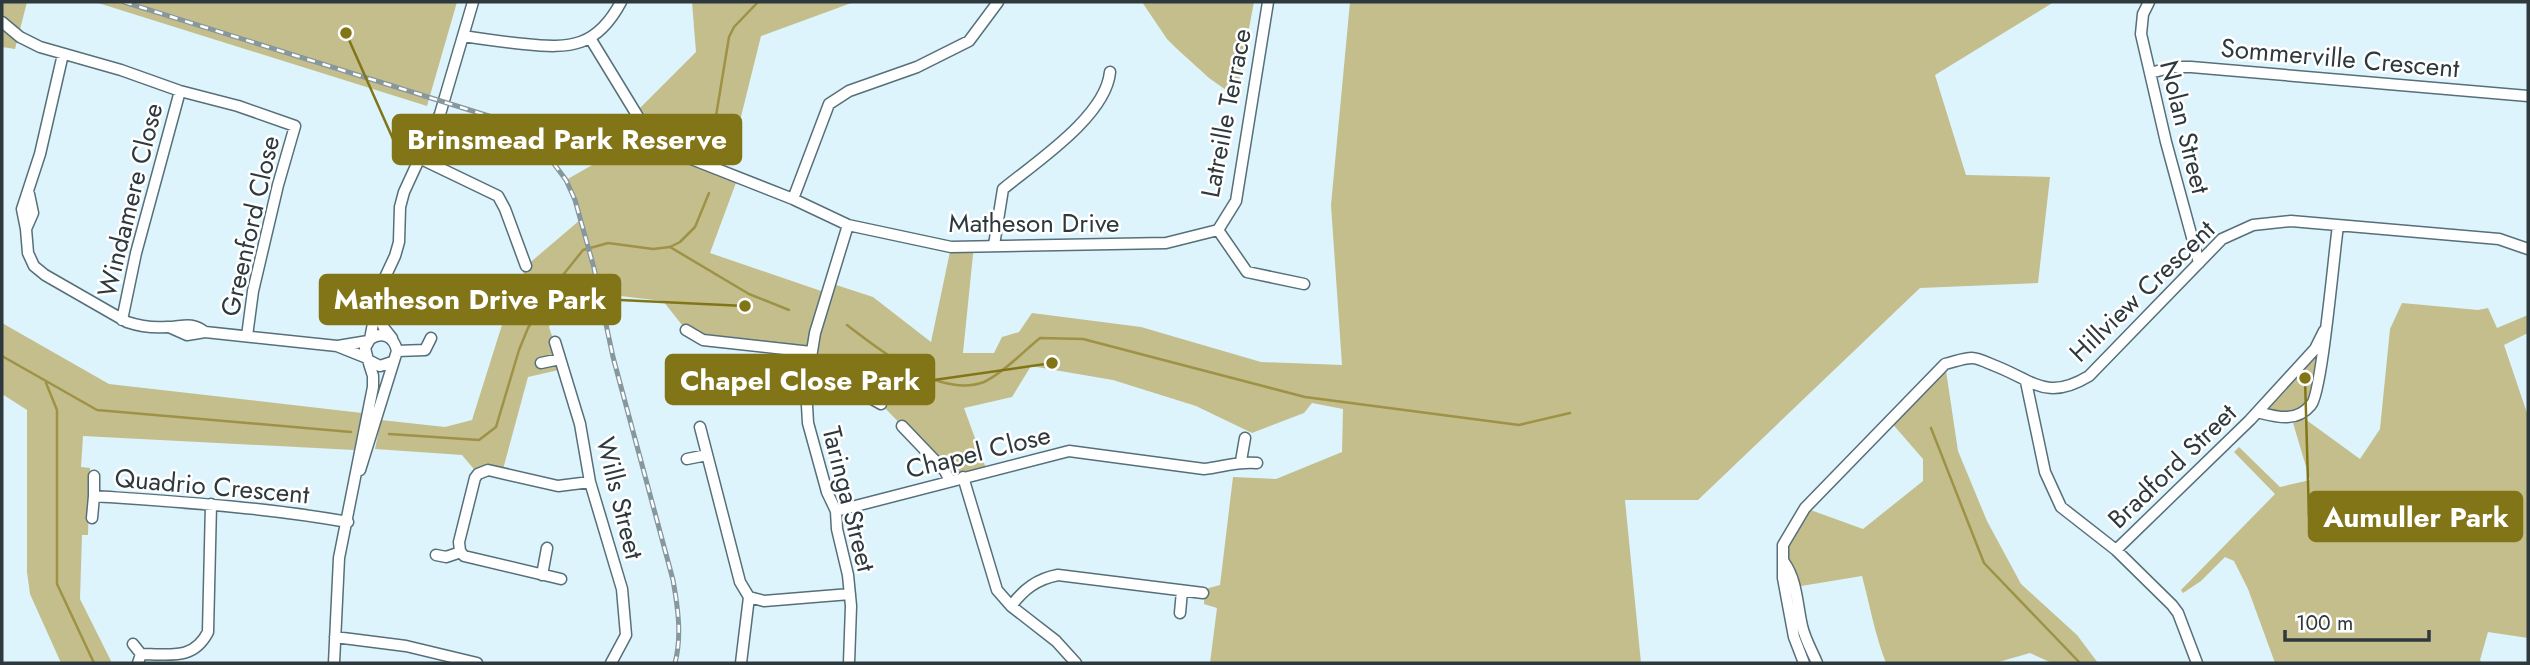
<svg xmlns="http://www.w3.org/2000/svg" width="2530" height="665" viewBox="0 0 2530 665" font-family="Jost,sans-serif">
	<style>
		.green { fill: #c4be8c }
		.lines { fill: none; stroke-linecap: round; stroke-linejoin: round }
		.stream { stroke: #9d9245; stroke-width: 2.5 }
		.minor-casing { stroke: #566f79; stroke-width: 13 }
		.minor { stroke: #fff; stroke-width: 10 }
		.rail-casing { stroke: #86979d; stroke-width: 5 }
		.rail { stroke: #fff; stroke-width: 2.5; stroke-dasharray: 8; stroke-linecap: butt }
		.labels { text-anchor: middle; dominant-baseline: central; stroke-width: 5; stroke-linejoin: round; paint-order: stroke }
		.street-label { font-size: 26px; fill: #2e393d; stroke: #fff }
		.leader { fill: none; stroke: #817518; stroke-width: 2.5 }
		.callout-dot { fill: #817518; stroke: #fff; stroke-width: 2.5 }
		.callout { fill: #817518; stroke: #817518; stroke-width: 2.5 }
		.callout-label { font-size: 28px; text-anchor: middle; font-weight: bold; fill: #fff }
	</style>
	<rect width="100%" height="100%" fill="#ddf4fc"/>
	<path class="green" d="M2,2H27L15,49L2,47Z
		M95,2H457L427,106Z
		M692,2H854L761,36L730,161C685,149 669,147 640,108L696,52Z
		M1142,2H1254L1236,97L1209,78L1176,48L1167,39Z
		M1350,2H2054L1935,75L1966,175L2050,177L2038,283L1920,288L1698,500H1625L1641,663H1210L1217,608L1204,604L1205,589L1220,585L1233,477L1276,479L1342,452L1343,409L1312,403L1304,413L1252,433L1196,406L1113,380L1031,366L1012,397L964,408L987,471L950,481L945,470L881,404L816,368L811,352L703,340L686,330L663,301L612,295L555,312L549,327L563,369L528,377L502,473L478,474L462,455L375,449L381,420L445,427L472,420L507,309L514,302L526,266L580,220L566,180L648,133L661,147L737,180L710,253L827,293L830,283L873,297L931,342L951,247L974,245L963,353H994L1002,337L1019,332L1032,313L1141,327L1261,362L1342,365L1331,205Z
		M2402,303L2478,310L2488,308L2497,328L2528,315V333L2504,345L2528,416V638L2488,632L2480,660L2482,663H2275L2248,589L2234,561L2225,557L2201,581L2183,593L2181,590L2275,494L2234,452L2239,447L2280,487L2310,480L2293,423L2305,419L2360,459L2380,429L2390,329Z
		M2,323L109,384L362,413L354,450L83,436L81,467L90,468L88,535H82L80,599L112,663H61L30,594L27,572V410L2,394Z
		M2313,353L2322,355L2312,401L2293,415L2264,410Z
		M1945,364L1958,451L1987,521L2021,584L2077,635L2098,663H2052L2030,653L1995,663H1886C1875,635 1870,606 1862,576L1795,587L1783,545L1805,508L1863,529L1923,481V459L1890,421Z"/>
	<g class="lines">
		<path class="stream" d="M716,156L715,122L729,37L734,27L758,2
			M670,247L749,294L789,310
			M847,325C880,350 939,399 984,382C1002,374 1024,351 1040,338L1083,339L1305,397L1519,425L1570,413
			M2,356L97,410L351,432
			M46,383L57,410V584L94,663
			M1931,428L1984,563L2080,663
			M389,434L479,440L496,427L519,350L528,328L559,280L583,250L608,243L653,249L670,247L680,242L695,227L709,193"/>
		<defs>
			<path id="minor" d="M2149,2L2143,14L2141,34L2166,142L2199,263
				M2,22L20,37L40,47L121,70L180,91L238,106L295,126L278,185L253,291L247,336
				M463,36C483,39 503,42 524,44C571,49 597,47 621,2
				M590,38L648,133L661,147L793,199L848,225L951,247L1166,243L1218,230
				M63,54L40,154L22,209L26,229L28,253L34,266L45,275L127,322C139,326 154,328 167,327C182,327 191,321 205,332
				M2150,73L2173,67H2191L2528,96
				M421,159L498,196L505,209L526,266
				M793,199L829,104L849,91L917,67L969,41L998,2
				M848,225L815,333L806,388L808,423L827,492L836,511L837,529L848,575L851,606L849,663
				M26,229L33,213L29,194
				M1218,230L1236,201L1268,2
				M1218,230L1247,272L1304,284
				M994,245L1003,189C1036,162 1106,116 1110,72
				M376,308L384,328L392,338
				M122,320L136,253L180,91
				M169,327L187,335L205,332L337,346L367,358
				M686,330L703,340L811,352
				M370,339L380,288L395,256L399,242L400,207L404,192L440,114L473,2
				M555,342L580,424L590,482L622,589L626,635L611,663
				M338,346L368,341
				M397,351L425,350L431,338
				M541,363L560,359
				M809,364L881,404
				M2026,382L2045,472L2061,507L2116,550L2172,605L2178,613L2197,663
				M2257,412C2277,417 2296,423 2311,405C2322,394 2334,252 2338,226
				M902,426L945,471L950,481
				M700,427L740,582L749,597L741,663
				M687,459L707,455
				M1241,461L1245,438
				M360,470L397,351C394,336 382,331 370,339L365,348L368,360L380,366L392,362
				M94,476V496
				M963,477L997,590L1011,606L1056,641L1076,663
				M836,511L1069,451L1204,469C1222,467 1238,461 1257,463
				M92,518L94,496C179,502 264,507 348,522
				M2116,550L2250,420L2315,349L2324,331
				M436,555L446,557L461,552
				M1784,562C1797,580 1797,604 1802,626C1805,639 1812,651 1817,663
				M542,575L547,548
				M561,579L464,556L460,551L459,542L475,478L478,474L488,470L558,486L590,482
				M749,597L764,601L850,594
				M1011,606C1024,589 1037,579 1058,575L1203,593
				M1180,613L1182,591
				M335,637L406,646L477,663
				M133,644L141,654
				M138,663L141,654C170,654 193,661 208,632L211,504
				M334,663L339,558L373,387V376L368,360
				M1804,663L1794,637L1783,578V545L1805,508L1945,364C1954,362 1963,358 1972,358C1978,358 1986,362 1993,365C2033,380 2046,402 2089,376L2222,239L2253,225L2291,221L2499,239L2528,249"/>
		</defs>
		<use href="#minor" class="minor-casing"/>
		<use href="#minor" class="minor"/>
		<defs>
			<path id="rail" d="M124,2L492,117L521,132L546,153L566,180L575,200L594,268L613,357L673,580C678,608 682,636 675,663"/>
		</defs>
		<use href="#rail" class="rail-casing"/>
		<use href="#rail" class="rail"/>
	</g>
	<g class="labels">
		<g class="street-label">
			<text transform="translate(2340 58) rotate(5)">Sommerville Crescent</text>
			<text transform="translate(1226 113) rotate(-79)">Latreille Terrace</text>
			<text transform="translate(2185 127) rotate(76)">Nolan Street</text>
			<text transform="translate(130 200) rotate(-76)">Windamere Close</text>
			<text x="1034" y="223">Matheson Drive</text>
			<text transform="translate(250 226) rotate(-77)">Greenford Close</text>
			<text transform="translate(2142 291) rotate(-44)">Hillview Crescent</text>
			<text transform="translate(978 452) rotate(-14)">Chapel Close</text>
			<text transform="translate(2172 466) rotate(-44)">Bradford Street</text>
			<text transform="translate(212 486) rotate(5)">Quadrio Crescent</text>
			<text transform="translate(620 498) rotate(76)">Wills Street</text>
			<text transform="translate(849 499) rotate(76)">Taringa Street</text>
		</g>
	</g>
	<path class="leader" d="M346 33L393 139M745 306L620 300M1052 363L934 380M2305 378L2309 517"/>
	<g class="callout-dot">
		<circle cx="346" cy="33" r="7"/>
		<circle cx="745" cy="306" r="7"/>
		<circle cx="1052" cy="363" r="7"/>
		<circle cx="2305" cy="378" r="7"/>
	</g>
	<g class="callout">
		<rect x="393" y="115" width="348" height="49" rx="7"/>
		<rect x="320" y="275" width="300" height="49" rx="7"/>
		<rect x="666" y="355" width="268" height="49" rx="7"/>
		<rect x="2309" y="492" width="213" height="49" rx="7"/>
	</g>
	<g class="callout-label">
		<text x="567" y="149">Brinsmead Park Reserve</text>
		<text x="470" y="309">Matheson Drive Park</text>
		<text x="800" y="390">Chapel Close Park</text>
		<text x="2416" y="527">Aumuller Park</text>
	</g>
	<rect width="2530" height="665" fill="none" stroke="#2e393d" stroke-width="7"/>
	<path d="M2285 630v10h144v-10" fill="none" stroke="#2e393d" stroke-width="3.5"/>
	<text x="2296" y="630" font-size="21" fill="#2e393d" stroke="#ffffff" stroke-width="5" paint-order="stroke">100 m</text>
</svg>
